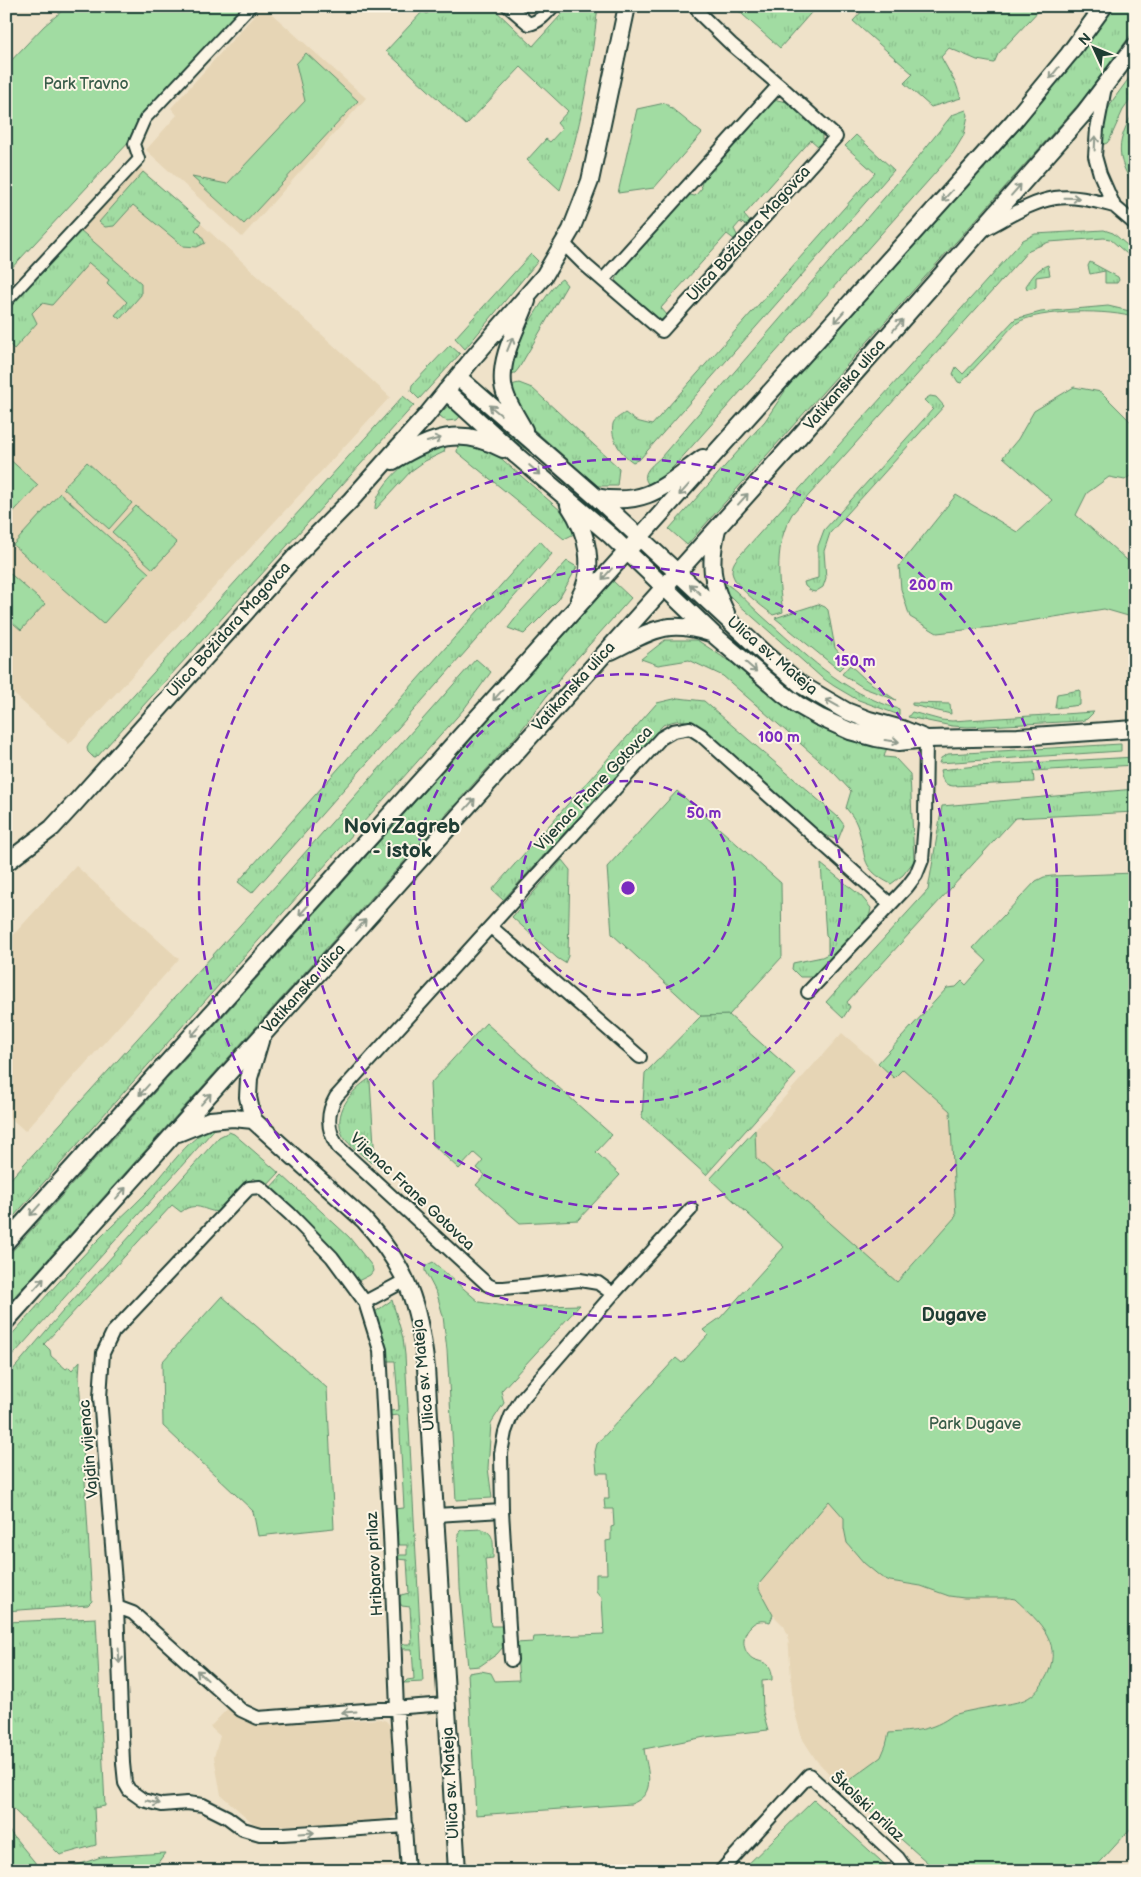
<svg xmlns="http://www.w3.org/2000/svg" width="1141" height="1877" viewBox="0 0 1141 1877" font-family="'Balsamiq Sans',sans-serif">
	<style>
		.built { fill: #e6d5b5 }
		.grass { fill: url(#grass-tufts); stroke: #608c6b }
		.green { fill: #a1dca2; stroke: #608c6b }
		.lines { fill: none; stroke-linecap: round; stroke-linejoin: round }
		.pedestrian-casing { stroke: #1f3d34; stroke-width: 14 }
		.minor-casing { stroke: #1f3d34; stroke-width: 16 }
		.tertiary-casing { stroke: #1f3d34; stroke-width: 20 }
		.pedestrian { stroke: #fcf5e5; stroke-width: 10 }
		.minor { stroke: #fcf5e5; stroke-width: 12 }
		.tertiary { stroke: #fcf5e5; stroke-width: 16 }
		.oneway { stroke: #8e998c }
		.ring { fill: none; stroke: #7b2cbf; stroke-width: 2.5; stroke-dasharray: 9 6 }
		.labels { text-anchor: middle; dominant-baseline: central; stroke-width: 4; stroke-linejoin: round; paint-order: stroke }
		.park-label { font-size: 16px; fill: #395d4a; stroke: #fcf5e5 }
		.street-label { font-size: 16px; fill: #1f3d34; stroke: #fcf5e5 }
		.quarter-label { font-size: 19px; font-weight: bold; fill: #1f3d34; stroke: #fcf5e5 }
		.district-label { font-size: 21px; font-weight: bold; fill: #1f3d34; stroke: #fcf5e5 }
		.centre { fill: #7b2cbf; stroke: #fcf5e5; stroke-width: 2.5 }
		.ring-label { font-size: 15px; text-anchor: middle; font-weight: bold; fill: #7b2cbf; stroke: #fcf5e5; stroke-width: 4; stroke-linejoin: round; paint-order: stroke }
	</style>
	<defs>
		<pattern id="grass-tufts" width="24" height="20" patternUnits="userSpaceOnUse" patternTransform="scale(1.25)"><rect width="24" height="20" fill="#a1dca2"/><path d="M3 7l-1-3M5 7V3M7 7l1-3M15 17l-1-3M17 17v-4M19 17l1-3" fill="none" stroke="#8abe8c"/></pattern>
	</defs>
	<rect width="100%" height="100%" fill="#efe2c9"/>
	<filter id="ink" filterUnits="userSpaceOnUse"><feTurbulence type="fractalNoise" baseFrequency=".02" numOctaves="2"/><feDisplacementMap in="SourceGraphic" scale="10" xChannelSelector="R" yChannelSelector="G"/><feConvolveMatrix kernelMatrix="1 2 1 2 8 2 1 2 1" color-interpolation-filters="sRGB"/></filter>
	<g filter="url(#ink)">
		<path class="built" d="M263,6L366,98L242,237L146,150L177,115L171,108Z
			M139,167L390,397L69,744L6,687V308Z
			M76,866L179,959L25,1131L6,1114V943Z
			M842,1033L894,1078L903,1069L950,1111L956,1216L896,1282L756,1158L755,1130Z
			M829,1501L842,1514L844,1518V1528L848,1543L864,1563L890,1581L921,1586L949,1596L1010,1598L1015,1599L1043,1626L1049,1637L1052,1658L1049,1673L1041,1686L1033,1695L1022,1701L953,1715L943,1722L929,1729L889,1733L881,1757L841,1786L816,1760L802,1738L793,1706L788,1635L784,1626L773,1615L759,1589L762,1580Z
			M228,1708L243,1720L259,1725L381,1719L386,1721L392,1727L398,1810L396,1815L386,1821L262,1826L253,1823L221,1795L214,1757L220,1736L210,1727Z"/>
		<path class="grass" d="M434,6H491L533,46L569,6H598C591,68 581,131 560,190L527,160L546,139L550,142L562,129L557,123L568,111L521,67L466,125L386,51L423,11L427,14Z
			M733,6H817L780,48Z
			M864,6H1043L998,54L994,63L977,60L949,48L941,57L956,84L961,98L931,107L904,83L913,74L853,21L865,8Z
			M1112,6H1135V29L1083,99L687,545L669,529L765,421L795,376Z
			M1135,70V94L1123,110L1110,139L1107,143L1100,146L1107,111L1113,100Z
			M777,100L787,102L819,131L822,135V144L819,147L811,140L744,215L751,223L747,226L740,222L734,229L738,237L735,240L727,234L661,308L668,316L659,321L617,286L616,281L618,274L687,197L690,195L695,196L702,188L701,185L704,178L772,103Z
			M966,110L968,115L964,135L953,153L677,463L663,477L650,486C638,474 653,465 661,457L903,176L952,115Z
			M1135,110V188C1115,157 1116,141 1135,110Z
			M856,135L894,170L640,459L633,462C622,455 610,439 613,424C614,419 621,416 625,413L636,421L652,425L875,173L845,146Z
			M143,172L201,222L195,230L201,235L205,243L197,247L183,246L133,205L114,226L105,227L99,222Z
			M79,229L141,283V295L120,319L115,315L127,302L107,283L109,280L89,263L52,305L42,303L32,313L37,323L14,349L6,341V309Z
			M1104,230L1113,233L1135,252V261L1110,239L1104,238L1049,242L1029,250L792,514C774,545 778,579 783,612L773,615C761,605 734,587 732,572C732,564 736,559 741,554L1023,240L1035,234Z
			M531,254L538,261L465,349L455,338Z
			M1090,262L1118,277L1119,280L1117,283H1105V271L1090,274L1088,266Z
			M1048,265L1050,275L1036,277V287L1027,289L1026,286C1032,277 1038,268 1048,265Z
			M562,279L567,285L519,368L515,373L508,374C509,369 509,364 510,359C514,346 551,284 562,279Z
			M1108,306L1134,312L1135,318C1113,309 1037,309 1017,323C1010,328 1004,336 998,343C986,356 973,369 961,383L958,382L953,374L956,367L963,374L1015,319L1041,312Z
			M450,345L460,354L419,399L411,391L412,385Z
			M519,383L532,388L619,468L617,486H598L532,428L516,404L511,385Z
			M403,396L414,405L97,757L94,758L88,752L87,748L89,744Z
			M930,396L936,397L944,406L830,533L824,551L826,578L823,587L815,592L811,591L805,586L804,582L818,578V546L824,530L933,409L924,400Z
			M480,404L610,520L608,521L538,459L475,409Z
			M449,405L462,414L457,420L446,421L439,415Z
			M458,443L483,449L496,454L561,511L576,533L564,539L457,452Z
			M446,444L444,452L425,461L411,471L375,510C374,491 401,465 417,456C425,451 437,448 446,444Z
			M540,541L552,554L252,893L238,882Z
			M567,561L577,567L559,599L524,634L508,628L521,611Z
			M613,581L631,598L564,673L519,733L6,1306V1258Z
			M723,582C735,588 750,605 761,615C804,653 842,693 899,709V715L856,699L834,686L821,677L737,603L727,593L721,583Z
			M818,604L825,607L828,610L835,648L847,662L839,670L775,618Z
			M665,640H697L759,681L888,744L884,757L895,758L910,774L914,861L903,875L891,884C857,867 868,855 857,825C855,819 850,813 846,808L851,791L834,773L723,676L689,660L658,665L641,659Z
			M476,659L491,672L464,709L6,1225V1184L278,883Z
			M850,665L866,680L896,700L864,688L842,674Z
			M1080,690V705L1055,708L1057,694Z
			M678,698L704,701L838,817L844,825L838,840L824,835L702,728C686,719 680,718 663,725L503,900L492,890L657,703Z
			M912,703L950,704L951,714L912,705Z
			M912,712L941,720L952,721L1094,712L1087,719L1081,721L968,727L952,726L908,717Z
			M1121,744V751L939,763L941,758L948,754Z
			M1135,757V765L1033,771L1034,782L953,786C943,785 942,779 940,770L976,766Z
			M1135,789V812L1015,818L847,1002L850,1007L843,1018L826,1002L928,890L942,806Z
			M562,860L570,870L568,956L565,963L557,958L512,917Z
			M821,864L861,896L871,908L869,919L812,977H800L792,969L793,963L822,957L828,954V938L826,936Z
			M729,1015L796,1074L706,1175L642,1117L645,1073L701,1016Z
			M369,1079L370,1081L375,1161L371,1163C363,1155 349,1146 343,1136C332,1114 351,1090 369,1079Z
			M219,1124L6,1363V1341C36,1308 65,1274 96,1242C113,1224 131,1209 148,1191C170,1168 188,1136 219,1124Z
			M229,1132L234,1134L279,1173L265,1188L253,1178L226,1209C210,1219 200,1197 181,1212L172,1205L44,1344L50,1350L51,1356L66,1369L69,1367L72,1370L80,1361L79,1377L92,1601L88,1605L6,1611V1378L63,1311L219,1137Z
			M282,1175L349,1237L372,1266L373,1271L370,1275L356,1282L268,1190Z
			M392,1300L403,1338L405,1355L423,1682L404,1683L407,1680L414,1679L412,1649H403L401,1647L404,1644H412L410,1607L402,1606L398,1600L401,1595L409,1593L407,1560L397,1559L398,1555H407V1545H396L393,1509L404,1508L399,1415L389,1416V1411L399,1410L395,1361H386L375,1312Z
			M482,1529C496,1533 493,1546 493,1558L485,1559L491,1626H502L503,1647L497,1654L480,1666L468,1667L460,1588L458,1533L461,1530Z
			M96,1618L105,1806L94,1808L96,1845L60,1855L6,1802V1622Z
			M6,1827L42,1871H6Z"/>
		<path class="green" d="M68,6H256L6,274V66L44,26Z
			M306,53L358,101L244,224L192,177L227,184L305,101L296,64Z
			M665,103L702,133L654,188L618,193L637,109Z
			M1074,387L1101,392L1135,426V472L1125,480L1109,477L1087,493L1076,515L1135,567V618L1104,609L992,627L937,633L910,617L901,589L899,566L956,495L1017,532L1052,500L1003,457L1018,439L1034,411Z
			M6,456L38,485L6,520Z
			M87,462L132,503L109,529L63,488Z
			M60,493L149,573L103,624L13,545Z
			M136,506L177,543L153,569L112,532Z
			M6,570L45,604L21,630L6,617Z
			M677,791L781,883L782,957L729,1015L701,1016L612,934L607,867Z
			M1135,873V1824L1092,1871H937L841,1786L881,1757L886,1745L889,1733C914,1731 932,1731 953,1715C969,1710 986,1708 1002,1705C1008,1704 1015,1703 1021,1701C1031,1698 1039,1690 1044,1681C1066,1645 1040,1622 1015,1599L1010,1598H964L949,1596L921,1586L890,1581L881,1577L864,1563L847,1543L844,1528V1518L829,1501L759,1584V1589L773,1615L770,1622C763,1620 757,1620 752,1625C741,1634 741,1651 753,1659C758,1661 764,1662 768,1665C772,1669 772,1675 772,1680L762,1681L763,1712L768,1730L705,1737L644,1749C647,1771 658,1794 631,1804L476,1815L468,1673L481,1671L491,1673L495,1681L519,1680L516,1643L533,1642L534,1637L604,1634L602,1598L596,1591V1574H607L606,1541L611,1540V1527L614,1526L613,1509H605L604,1499H609L608,1473H597L595,1452L597,1444L676,1358L682,1363L708,1335L703,1330L720,1318L784,1247L710,1179L755,1130L756,1158L897,1282L956,1216L950,1111L903,1069L894,1078L878,1063L947,988L956,987L962,981L966,985L987,961L973,948L1036,881L1044,877L1052,876Z
			M486,1023L612,1135L596,1152L620,1175L578,1220L520,1223L476,1185L485,1175L477,1168L483,1161L474,1153L459,1169L433,1145L430,1084Z
			M433,1262L479,1302L511,1307L580,1305L501,1391L504,1403L491,1423L488,1468L492,1498L456,1500L447,1350L443,1316L437,1294L425,1271V1266Z
			M222,1296L327,1388L334,1528L258,1536L253,1511L163,1426L162,1362Z
			M814,1800L892,1871H741Z
			M165,1853L152,1871H67L66,1869L101,1857Z"/>
		<g class="lines">
			<defs>
				<path id="pedestrian" d="M6,302L139,159L134,144L145,119L251,6"/>
				<path id="minor" d="M508,6L529,24C539,22 546,14 553,6
					M696,6L700,14L731,44L779,85
					M1105,87L1097,129L1095,156L1100,174L1114,206L1135,224
					M983,230C1005,219 1030,202 1055,198C1075,195 1095,201 1114,206
					M564,244L584,264L662,331L836,137L779,85L603,280
					M491,927L640,1057
					M808,992L907,887L916,875L922,860L925,822L926,739
					M613,1294L598,1283L580,1280L504,1288H495L488,1285L338,1147C327,1130 326,1114 336,1097L661,738L673,731L690,728L701,735L890,904
					M365,1302L380,1350L390,1534L397,1709L408,1871
					M436,1515L502,1511
					M117,1607L133,1613L241,1710L258,1718L446,1704
					M511,1660L502,1511L501,1453L505,1432L511,1416L521,1400L613,1294L691,1209
					M406,1826L283,1834H260L243,1829L227,1817L203,1805L187,1803L162,1805L143,1800L129,1790L125,1783L123,1763L117,1607L100,1397L103,1353L113,1332L249,1188L260,1187L290,1214L332,1257L365,1302L406,1280
					M721,1871L809,1775L898,1858L907,1871"/>
				<path id="tertiary" d="M458,377L596,497L767,656L800,684L846,711L869,720L902,729L924,738
					M446,391L517,456L611,536L714,635L782,693L798,705L819,717L850,731L876,738L899,742L926,739L1018,737L1135,729
					M524,430C516,415 505,400 503,384C500,355 518,327 527,301
					M393,461C432,437 460,426 503,449
					M596,497C647,507 665,485 703,458
					M569,505C588,533 596,569 579,599
					M717,529C709,562 711,583 726,613
					M611,651C650,632 665,618 710,633
					M6,863L52,828L75,803L295,557L351,500L426,416L473,358L544,276L571,230L590,181L627,6
					M253,1120L364,1220C408,1269 419,1304 426,1368L457,1871
					M253,1120L248,1097L249,1078L260,1041
					M178,1133L210,1120L233,1118L253,1120
					M6,1242L1013,122L1069,54L1104,6
					M6,1321L797,439L1084,113L1135,46"/>
			</defs>
			<use href="#pedestrian" class="pedestrian-casing"/>
			<use href="#minor" class="minor-casing"/>
			<use href="#tertiary" class="tertiary-casing"/>
			<use href="#pedestrian" class="pedestrian"/>
			<use href="#minor" class="minor"/>
			<use href="#tertiary" class="tertiary"/>
		</g>
		<defs><path id="oneway-shaft" d="M-6 0H5M1.5-3L5.5 0L1.5 3" fill="none" stroke-width="1.6" stroke-linecap="round" stroke-linejoin="round" transform="scale(1.25)"/></defs>
		<g class="oneway">
			<use href="#oneway-shaft" transform="translate(1054 73) rotate(129)"/>
			<use href="#oneway-shaft" transform="translate(1095 143) rotate(-87)"/>
			<use href="#oneway-shaft" transform="translate(1016 190) rotate(-49)"/>
			<use href="#oneway-shaft" transform="translate(947 196) rotate(132)"/>
			<use href="#oneway-shaft" transform="translate(1072 198) rotate(1)"/>
			<use href="#oneway-shaft" transform="translate(839 317) rotate(132)"/>
			<use href="#oneway-shaft" transform="translate(898 325) rotate(-49)"/>
			<use href="#oneway-shaft" transform="translate(510 344) rotate(-68)"/>
			<use href="#oneway-shaft" transform="translate(495 410) rotate(-140)"/>
			<use href="#oneway-shaft" transform="translate(434 440) rotate(-16)"/>
			<use href="#oneway-shaft" transform="translate(535 470) rotate(40)"/>
			<use href="#oneway-shaft" transform="translate(684 490) rotate(132)"/>
			<use href="#oneway-shaft" transform="translate(743 499) rotate(-48)"/>
			<use href="#oneway-shaft" transform="translate(607 574) rotate(132)"/>
			<use href="#oneway-shaft" transform="translate(695 589) rotate(-137)"/>
			<use href="#oneway-shaft" transform="translate(751 667) rotate(41)"/>
			<use href="#oneway-shaft" transform="translate(498 695) rotate(132)"/>
			<use href="#oneway-shaft" transform="translate(832 703) rotate(-151)"/>
			<use href="#oneway-shaft" transform="translate(892 741) rotate(7)"/>
			<use href="#oneway-shaft" transform="translate(470 804) rotate(-48)"/>
			<use href="#oneway-shaft" transform="translate(304 910) rotate(132)"/>
			<use href="#oneway-shaft" transform="translate(361 925) rotate(-48)"/>
			<use href="#oneway-shaft" transform="translate(196 1031) rotate(132)"/>
			<use href="#oneway-shaft" transform="translate(144 1090) rotate(132)"/>
			<use href="#oneway-shaft" transform="translate(206 1099) rotate(-49)"/>
			<use href="#oneway-shaft" transform="translate(121 1193) rotate(-48)"/>
			<use href="#oneway-shaft" transform="translate(35 1210) rotate(132)"/>
			<use href="#oneway-shaft" transform="translate(39 1284) rotate(-48)"/>
			<use href="#oneway-shaft" transform="translate(119 1656) rotate(87)"/>
			<use href="#oneway-shaft" transform="translate(202 1675) rotate(-138)"/>
			<use href="#oneway-shaft" transform="translate(349 1712) rotate(176)"/>
			<use href="#oneway-shaft" transform="translate(153 1802) rotate(14)"/>
			<use href="#oneway-shaft" transform="translate(307 1833) rotate(-4)"/>
		</g>
	</g>
	<g class="ring">
		<circle cx="628" cy="888" r="107"/>
		<circle cx="628" cy="888" r="214"/>
		<circle cx="628" cy="888" r="321"/>
		<circle cx="628" cy="888" r="429"/>
	</g>
	<g class="labels">
		<g class="park-label">
			<text x="86" y="84">Park Travno</text>
			<text x="975" y="1424">Park Dugave</text>
		</g>
		<g class="street-label">
			<text transform="translate(749 234) rotate(-48)">Ulica Božidara Magovca</text>
			<text transform="translate(845 385) rotate(-49)">Vatikanska ulica</text>
			<text transform="translate(229 630) rotate(-48)">Ulica Božidara Magovca</text>
			<text transform="translate(772 656) rotate(40)">Ulica sv. Mateja</text>
			<text transform="translate(574 687) rotate(-48)">Vatikanska ulica</text>
			<text transform="translate(594 789) rotate(-47)">Vijenac Frane Gotovca</text>
			<text transform="translate(304 989) rotate(-48)">Vatikanska ulica</text>
			<text transform="translate(412 1192) rotate(43)">Vijenac Frane Gotovca</text>
			<text transform="translate(424 1375) rotate(-96)">Ulica sv. Mateja</text>
			<text transform="translate(89 1449) rotate(-95)">Vajdin vijenac</text>
			<text transform="translate(375 1564) rotate(-93)">Hribarov prilaz</text>
			<text transform="translate(451 1783) rotate(-93)">Ulica sv. Mateja</text>
			<text transform="translate(867 1807) rotate(43)">Školski prilaz</text>
		</g>
		<g class="quarter-label">
			<text x="954" y="1315">Dugave</text>
		</g>
		<g class="district-label">
			<text x="402" y="826">Novi Zagreb<tspan x="402" dy="24">- istok</tspan></text>
		</g>
	</g>
	<circle cx="628" cy="888" r="8" class="centre"/>
	<g class="ring-label">
		<text x="931" y="590">200 m</text>
		<text x="855" y="666">150 m</text>
		<text x="779" y="742">100 m</text>
		<text x="704" y="818">50 m</text>
	</g>
	<rect width="1141" height="1877" fill="none" stroke="#fcf5e5" stroke-width="25"/>
	<rect x="12" y="12" width="1116" height="1852" fill="none" stroke="#1f3d34" stroke-width="2" filter="url(#ink)"/>
	<g transform="translate(1094 48) rotate(314)" stroke="#fcf5e5" stroke-width="4" paint-order="stroke">
	<path d="M0-4L9 19L0 12L-9 19Z" fill="#1f3d34"/>
	<text y="-8" font-size="14" font-weight="bold" text-anchor="middle" fill="#1f3d34">N</text>
	</g>
</svg>
